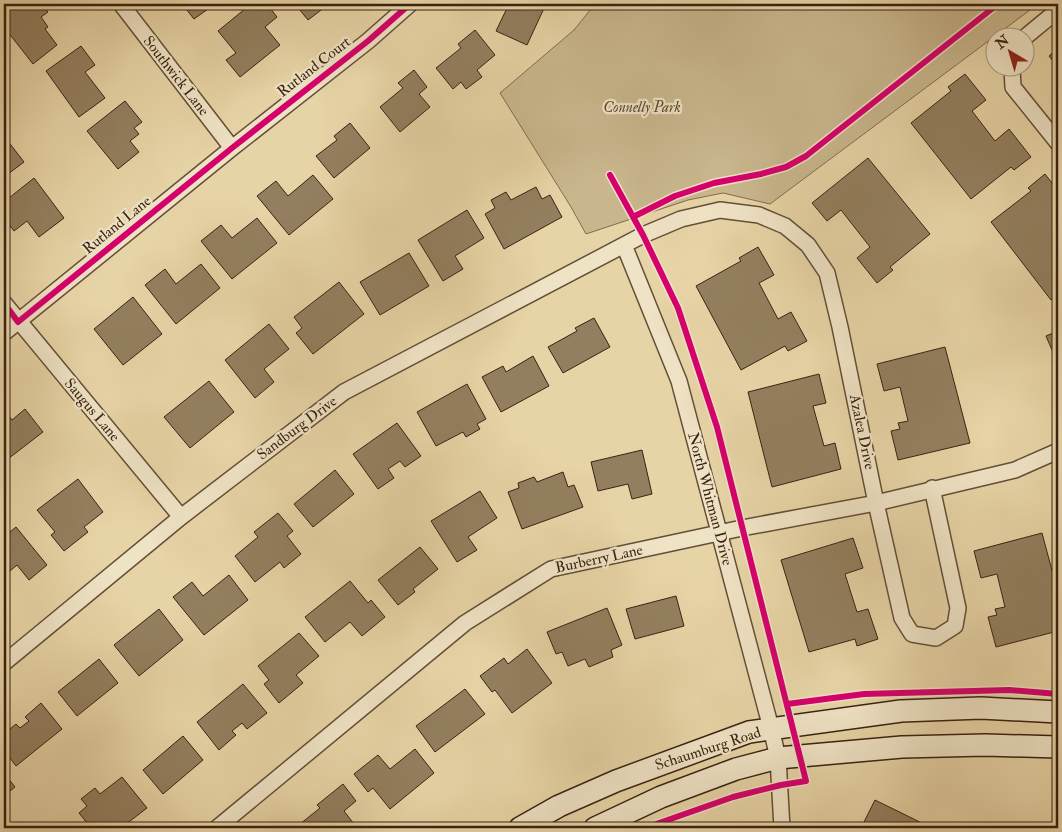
<svg xmlns="http://www.w3.org/2000/svg" width="1062" height="832" viewBox="0 0 1062 832" font-family="'IM FELL Double Pica',serif">
	<style>
		.green { fill: #c9b68d; stroke: #816c50 }
		.building { fill: #937f5f; stroke: #392212 }
		.lines { fill: none; stroke-linecap: round; stroke-linejoin: round }
		.street-casing { stroke: #644e37; stroke-width: 18 }
		.secondary-casing { stroke: #392212; stroke-width: 24 }
		.street { stroke: #efe3c5; stroke-width: 15 }
		.secondary { stroke: #efe3c5; stroke-width: 21 }
		.cycleway-casing { stroke: #efe3c5; stroke-width: 9 }
		.cycleway { stroke: #d6006c; stroke-width: 6 }
		.labels { text-anchor: middle; dominant-baseline: central; stroke-width: 4.5; stroke-linejoin: round; paint-order: stroke }
		.street-label { font-size: 15px; fill: #392212; stroke: #efe3c5 }
		.park-label { font-size: 15px; font-style: italic; fill: #5d4731; stroke: #efe3c5 }
	</style>
	<rect width="100%" height="100%" fill="#e7d4a6"/>
	<filter id="stains"><feTurbulence type="fractalNoise" baseFrequency=".004" numOctaves="4"/><feColorMatrix values="0 0 0 0 .2 0 0 0 0 .09 0 0 0 0 .02 0 0 0 .5 -.17"/></filter>
	<radialGradient id="worn" r=".72"><stop offset=".6" stop-color="#630" stop-opacity="0"/><stop offset="1" stop-color="#630" stop-opacity=".3"/></radialGradient>
	<path class="green" d="M595,4H1038L770,204L723,193L688,200L586,234L571,207L500,93L574,30Z"/>
	<path class="building" d="M17,4H32L34,6L37,4H41L48,12L41,17L48,27L45,29L57,45L33,64L4,27V14Z
		M182,4H215L194,19Z
		M251,4H253L258,10L267,4L277,17L265,27L280,45L240,77L226,60L236,53L218,31Z
		M295,4H323L325,7L308,20Z
		M509,4H546L527,45L496,31Z
		M475,30L495,55L477,70L482,77L466,89L461,82L453,89L436,68L461,48L458,44Z
		M81,46L95,65L85,72L105,98L79,117L46,71Z
		M1058,48V67L1049,56Z
		M414,70L427,87L419,94L430,107L400,132L380,107L403,88L398,83Z
		M965,74L986,100L972,111L995,141L1009,129L1031,157L1014,170L1011,167L971,199L911,123L951,91L948,87Z
		M125,101L142,122L134,128L139,134L130,141L139,152L118,169L87,131Z
		M350,123L370,148L334,178L316,156L337,140L334,136Z
		M4,136L24,162L4,177Z
		M868,158L930,234L890,267L893,270L877,283L857,258L870,247L841,210L827,221L812,203Z
		M1045,174L1058,191V208L1055,210L1058,214V295L1051,300L991,222L1031,191L1028,188Z
		M313,175L333,199L289,235L257,196L276,181L288,196Z
		M34,178L64,218L39,237L27,221L14,231L4,218V202Z
		M536,187L542,199L550,195L562,217L504,249L485,214L495,208L491,200L506,192L511,200Z
		M467,210L484,238L455,256L463,269L443,281L418,240Z
		M257,218L277,243L232,279L201,241L221,225L232,238Z
		M758,247L774,275L759,283L778,319L791,312L807,341L788,351L785,346L741,370L696,286L741,261L739,258Z
		M409,253L429,286L380,315L360,282Z
		M201,264L220,288L176,324L145,285L165,269L176,284Z
		M339,282L364,314L313,354L296,333L302,328L294,317Z
		M133,297L162,334L123,365L94,329Z
		M594,318L610,347L563,373L548,347L577,331L575,328Z
		M269,324L289,349L264,369L274,382L255,398L225,360Z
		M1058,331V364L1046,336Z
		M945,347L970,443L898,460L891,431L900,429L898,423L908,421L900,387L884,391L877,364Z
		M533,356L549,386L501,412L482,377L503,366L506,372Z
		M819,374L826,403L813,406L824,446L835,443L841,469L772,487L748,392Z
		M209,381L234,412L190,448L164,417Z
		M467,384L486,419L477,424L480,429L466,437L463,432L436,446L417,412Z
		M4,409L12,420L25,409L43,432L4,462Z
		M397,423L421,456L405,467L400,461L388,469L394,478L378,489L353,454Z
		M642,450L652,494L632,499L628,484L598,491L591,462Z
		M335,470L354,494L313,527L294,504Z
		M563,472L568,487L574,485L583,507L522,529L508,492L519,488L518,483L534,477L537,482Z
		M78,479L103,512L84,527L88,532L64,551L51,535L55,532L37,510Z
		M480,491L497,518L468,537L477,550L457,562L431,521Z
		M278,513L293,531L287,536L301,554L284,568L280,562L255,582L235,556L258,537L254,532Z
		M16,527L47,565L29,580L17,565L4,576V537Z
		M1042,533L1058,593V631L996,647L988,617L997,615L995,609L1005,607L997,574L981,578L974,551Z
		M853,538L863,568L845,574L857,612L868,609L878,639L857,646L855,639L809,652L781,560Z
		M420,547L438,569L413,589L415,592L398,605L378,580Z
		M229,575L248,600L204,635L173,597L192,582L203,596Z
		M350,581L368,603L371,600L385,617L362,636L350,622L325,642L305,617Z
		M676,596L684,626L635,639L626,609Z
		M607,608L622,645L611,650L613,657L589,667L585,659L568,666L562,652L556,654L547,632Z
		M159,609L183,640L139,676L114,645Z
		M299,633L319,656L296,675L303,683L279,703L264,684L269,680L258,666Z
		M527,649L552,683L512,713L495,690L492,692L480,676L504,658L508,664Z
		M99,659L118,683L77,716L58,692Z
		M243,684L267,713L247,729L242,723L232,731L236,735L219,750L197,722Z
		M465,689L485,714L435,752L416,726Z
		M41,703L62,729L16,766L4,750V734L16,724L20,728L29,721L25,717Z
		M183,736L203,760L163,794L143,770Z
		M415,749L434,773L390,809L373,788L368,792L354,774L378,755L390,769Z
		M4,773L15,787L4,796Z
		M122,777L147,808L121,828H91L79,813L87,806L81,799L95,788L100,794Z
		M343,784L356,801L344,811L354,824L348,828H295L320,808L317,805Z
		M875,800L932,828H861Z"/>
	<g class="lines">
		<defs>
			<path id="street" d="M121,4L232,148
				M1024,38L1058,10
				M1012,68L1013,87L1058,143
				M624,245L679,381L771,728L778,758L782,828
				M4,303L181,517
				M4,333L232,148L368,41L410,4
				M4,663L181,517L344,392L643,235L681,219L720,210L759,215L785,226L808,245L827,273L840,327L876,503L902,618L912,634L936,638L955,626L958,608L932,488
				M217,828L465,623L551,569L742,528L876,503L1015,470L1058,451"/>
			<path id="secondary" d="M520,828L559,806L616,781L749,732L901,711L981,708L1058,712
				M595,828L661,797L736,769L778,758L902,747L985,745L1058,747"/>
		</defs>
		<use href="#street" class="street-casing"/>
		<use href="#secondary" class="secondary-casing"/>
		<use href="#street" class="street"/>
		<use href="#secondary" class="secondary"/>
		<defs>
			<path id="cycleway" d="M610,175L643,235L678,308L717,427L806,781L781,785L733,797L645,828
				M633,217L675,196L714,183L761,174L786,167L806,156L998,4
				M4,303L18,322L232,148L368,41L410,4
				M787,704L864,694L1009,690L1058,694"/>
		</defs>
		<use href="#cycleway" class="cycleway-casing"/>
		<use href="#cycleway" class="cycleway"/>
	</g>
	<g class="labels">
		<g class="street-label">
			<text transform="translate(314 67) rotate(-38)">Rutland Court</text>
			<text transform="translate(176 76) rotate(52)">Southwick Lane</text>
			<text transform="translate(117 225) rotate(-39)">Rutland Lane</text>
			<text transform="translate(92 410) rotate(50)">Saugus Lane</text>
			<text transform="translate(297 428) rotate(-37)">Sandburg Drive</text>
			<text transform="translate(862 432) rotate(78)">Azalea Drive</text>
			<text transform="translate(710 499) rotate(75)">North Whitman Drive</text>
			<text transform="translate(599 559) rotate(-12)">Burberry Lane</text>
			<text transform="translate(708 749) rotate(-18)">Schaumburg Road</text>
		</g>
		<g class="park-label">
			<text x="642" y="107">Connelly Park</text>
		</g>
	</g>
	<rect width="1062" height="832" fill="none" stroke="#e7d4a6" stroke-width="20"/>
	<rect x="5" y="5" width="1052" height="822" fill="none" stroke="#392212" stroke-width="2.5"/>
	<rect x="10" y="10" width="1042" height="812" fill="none" stroke="#392212"/>
	<g transform="translate(1010 52) rotate(322)"><circle r="24" fill="#efe3c5" stroke="#a6967d"/>
	<path d="M0-4L9 19L0 12L-9 19Z" fill="#8f2418"/>
	<text y="-8" font-size="14" font-weight="bold" text-anchor="middle" fill="#392212">N</text>
	</g>
	<rect width="100%" height="100%" filter="url(#stains)"/>
	<rect width="100%" height="100%" fill="url(#worn)"/>
</svg>
